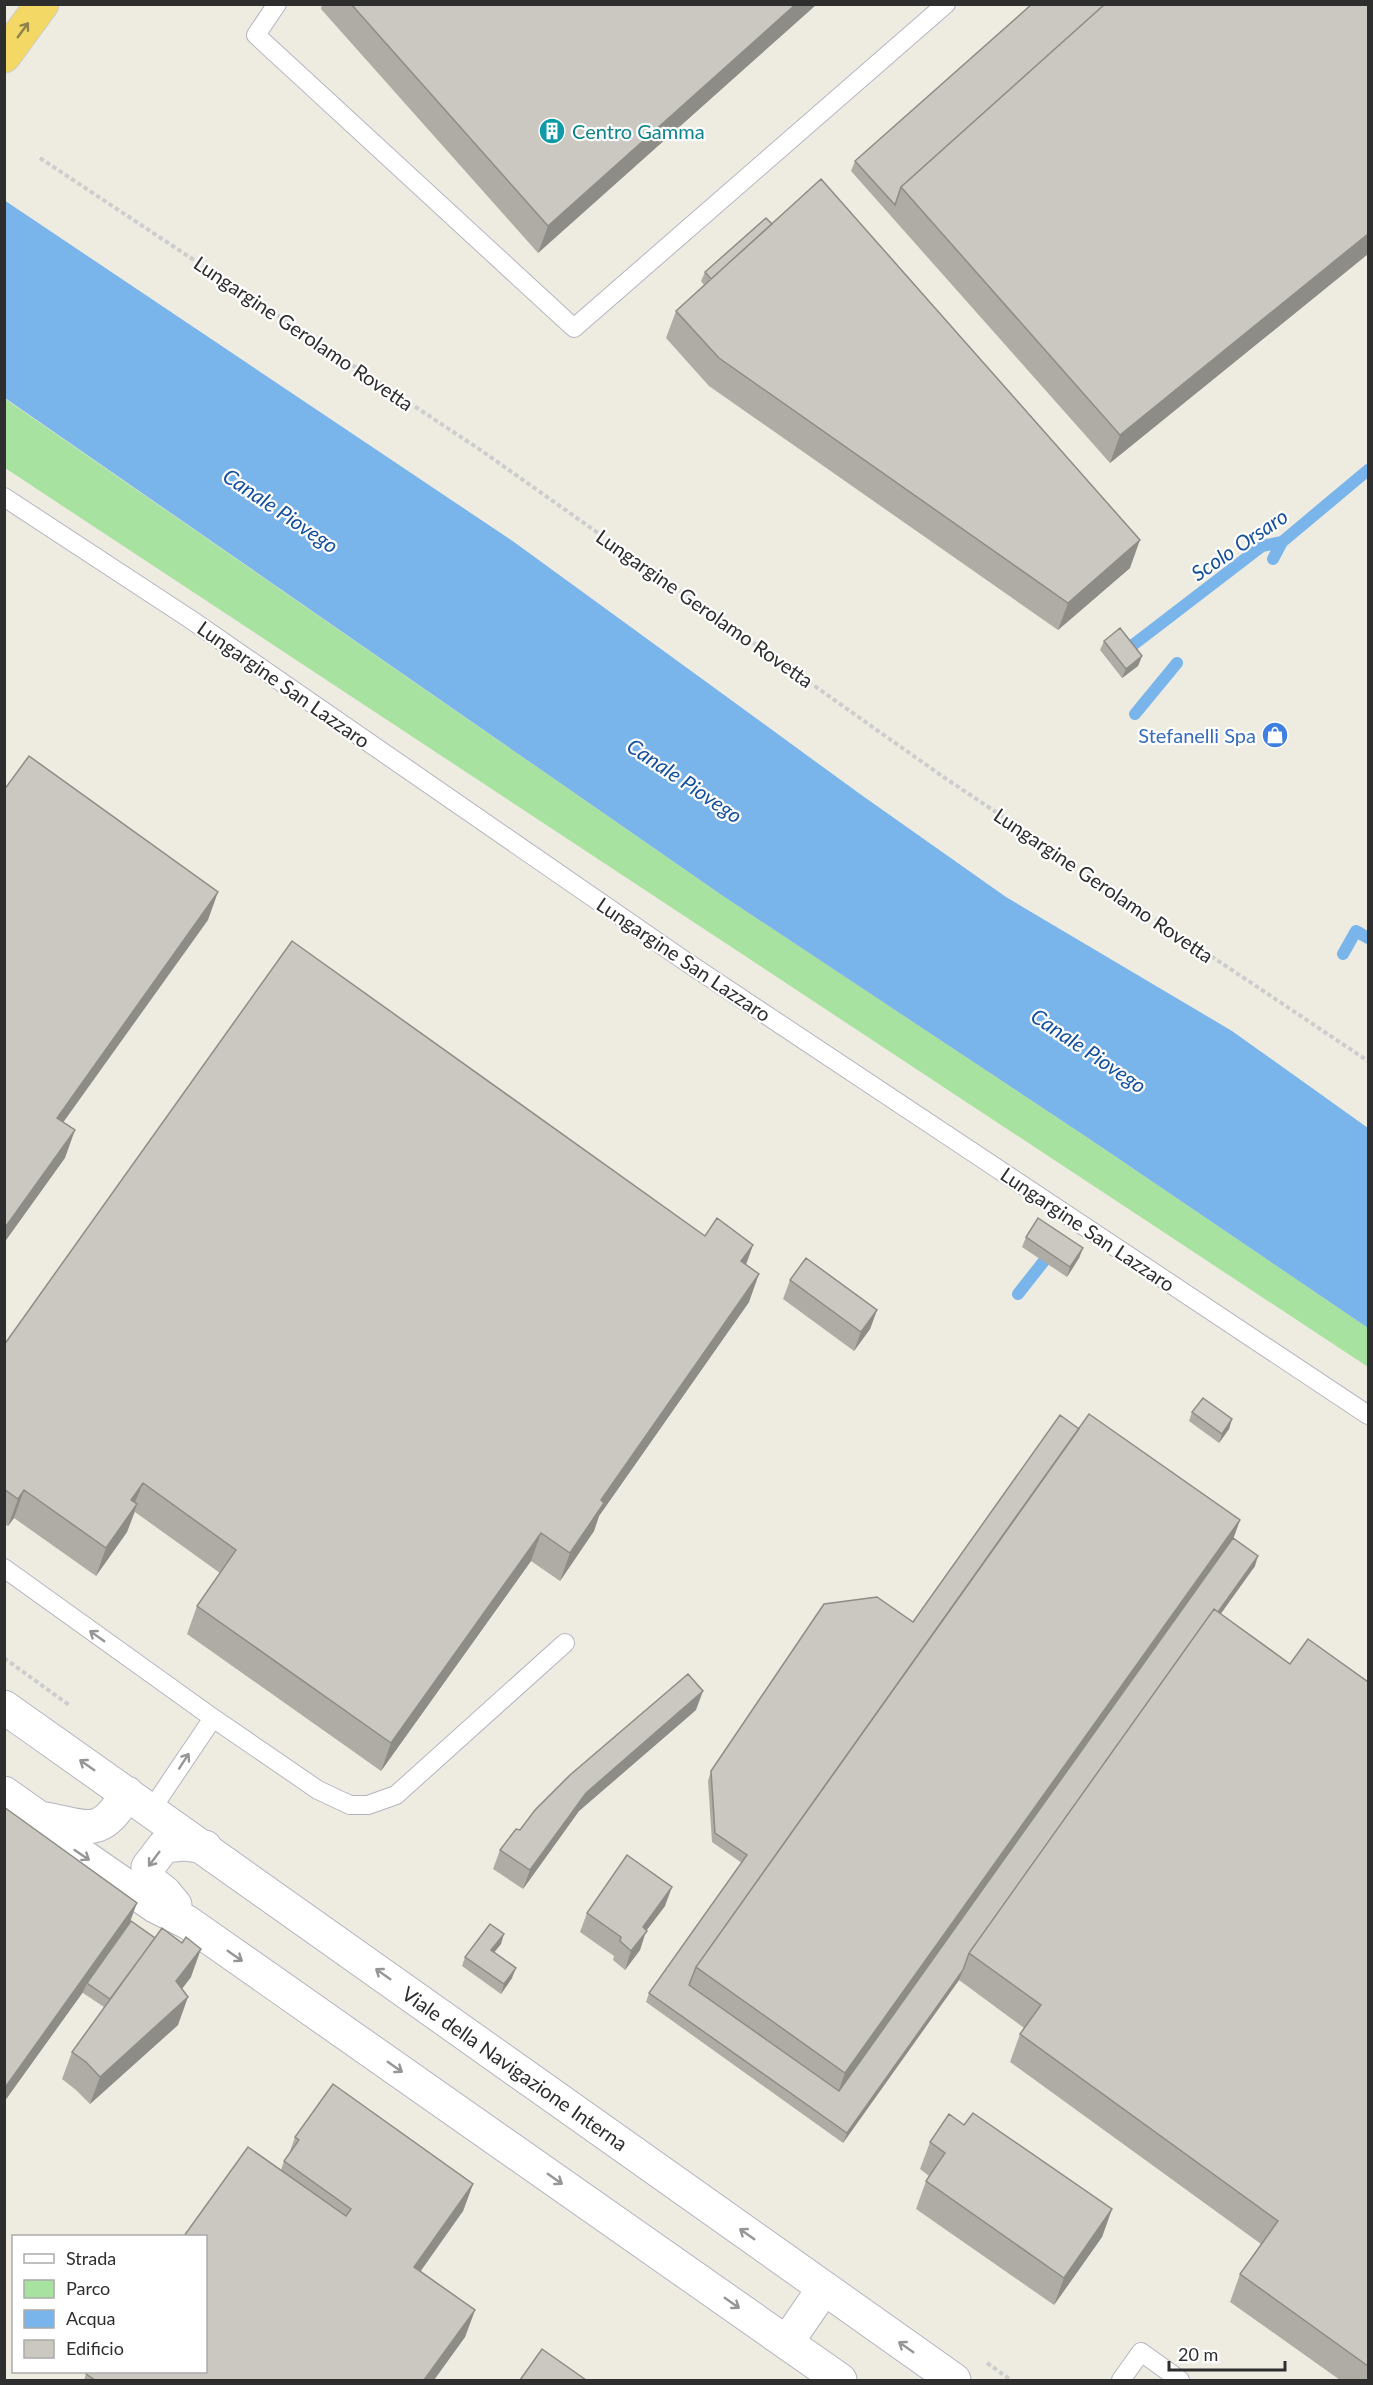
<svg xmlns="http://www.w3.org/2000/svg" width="1373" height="2385" viewBox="0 0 1373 2385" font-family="Lato,sans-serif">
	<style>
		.green { fill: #a8e2a0 }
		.water { fill: #79b4eb }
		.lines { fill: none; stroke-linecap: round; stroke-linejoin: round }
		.stream { stroke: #79b4eb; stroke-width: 12 }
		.service-casing { stroke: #b5b4c0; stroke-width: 20 }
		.minor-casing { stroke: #b5b4c0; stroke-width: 35 }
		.trunk-casing { stroke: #cdcdcd; stroke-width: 35 }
		.path { stroke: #cdcdcd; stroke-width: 4; stroke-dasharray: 4.5 3; stroke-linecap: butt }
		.service { stroke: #fff; stroke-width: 18 }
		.minor { stroke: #fff; stroke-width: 33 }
		.trunk { stroke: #f3d865; stroke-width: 33 }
		.wall { fill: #aeaca5 }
		.shaded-wall { fill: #8d8c86 }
		.building { fill: #cac8c0; stroke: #8d8c86; stroke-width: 1.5 }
		.oneway { stroke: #90834a }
		.oneway2 { stroke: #969696 }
		.labels { text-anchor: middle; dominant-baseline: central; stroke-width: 4.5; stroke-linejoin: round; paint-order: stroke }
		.culture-label { font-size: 20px; fill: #0d838f; stroke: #fff; text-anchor: start }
		.street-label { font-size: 20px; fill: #2e2e2e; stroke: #fff }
		.shop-label { font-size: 20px; fill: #366cbe; stroke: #fff; text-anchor: end }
		.water-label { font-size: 21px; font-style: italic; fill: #134f9d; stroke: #fff }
	</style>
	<rect width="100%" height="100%" fill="#eeece1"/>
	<path class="green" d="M4,398L723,896L1088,1138L1368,1328V1367L5,468Z"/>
	<path class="water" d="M4,200L514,542L860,794L1006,897L1232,1031L1368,1128V1328L1088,1138L723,896L5,398Z"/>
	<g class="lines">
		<path class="stream" d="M1273,559L1282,542
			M1129,648L1262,546L1282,542L1368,470
			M1135,714L1177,663
			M1343,954L1356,931L1368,938
			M1018,1294L1044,1261"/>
		<defs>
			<path id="service" d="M277,4L256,35L574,328L946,4
				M4,497L190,619L685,961L1368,1415
				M4,1568L213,1718L151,1810
				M213,1718L318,1790L350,1805H368L396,1795L565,1643
				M1121,2380L1141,2352L1180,2380"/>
			<path id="minor" d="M4,1707L954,2380
				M4,1793L38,1817L51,1834L155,1906L187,1922L840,2380
				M40,1818C86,1825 99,1842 127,1793
				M175,1905L165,1893L150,1881L148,1867L164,1846L184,1844L205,1847
				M787,2342L824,2288"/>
			<path id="trunk" d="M4,56L42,4"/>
		</defs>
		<use href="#service" class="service-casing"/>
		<use href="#minor" class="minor-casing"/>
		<use href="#trunk" class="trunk-casing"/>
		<path class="path" d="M40,158L482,451L942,776L1368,1061
			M4,1658L69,1705
			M987,2363L1011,2380"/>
		<use href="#service" class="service"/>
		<use href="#minor" class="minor"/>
		<use href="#trunk" class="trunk"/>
	</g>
	<path class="wall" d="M322,4H817L538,253L321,9Z
		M1368,4V254L1110,463L851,171L855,161Z
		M772,224L1130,568L1058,630L709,386L666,338L676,311L704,285L701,281L705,272Z
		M1104,641L1142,656L1138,666L1122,678L1100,650Z
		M705,1236L753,1245L746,1265L749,1302L599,1516L594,1531L560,1581L531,1561L381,1771L187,1634L197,1606L220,1573L135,1512L127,1532L96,1576L14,1518L8,1526L4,1524V1345Z
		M1026,1237L1083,1248L1079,1258L1067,1277L1022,1247Z
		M790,1280L877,1310L870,1329L854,1351L783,1299Z
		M1192,1412L1232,1419L1229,1429L1219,1443L1189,1421Z
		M1079,1429L1240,1520L1233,1538L1255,1566L1220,1614L1290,1664L1368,1682V2380H1340L1230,2302L1240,2274L1261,2244L1010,2062L1020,2034L1024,2028L959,1980L843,2143L646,2002L649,1993L742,1863L712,1842L708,1781L711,1771L913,1622Z
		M696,1710L579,1811L523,1889L493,1869L500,1850L520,1830Z
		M4,1807L131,1921L191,1977L182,1989L178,2025L90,2104L76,2090L62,2079L72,2052L104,2007L83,1993V1992L4,2102Z
		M665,1906L646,1931L640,1950L625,1970L613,1960L614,1956L580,1932L587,1913Z
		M501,1944L494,1952L512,1978L501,1994L462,1966L465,1957Z
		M964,2125L1112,2209L1102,2237L1054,2305L916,2209L926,2181L929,2176L920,2169L930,2142Z
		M295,2137L473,2184L463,2211L421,2271L475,2310L465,2337L434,2380H84L86,2374L281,2170L284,2161L289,2154Z"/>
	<path class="shaded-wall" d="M796,4H817L538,253L548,226Z
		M1368,234V254L1110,463L1120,435Z
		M1140,540L1130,568L1058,630L1068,603Z
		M1142,656L1138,666L1122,678L1126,669Z
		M218,892L208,920L47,1145L57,1118Z
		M75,1130L65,1158L4,1243V1229Z
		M753,1245L743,1272L741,1261Z
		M1083,1248L1079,1258L1067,1277L1070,1267Z
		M759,1274L749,1302L599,1516L594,1531L560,1581L570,1553L601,1500Z
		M877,1310L870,1329L854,1351L861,1332Z
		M1232,1419L1229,1429L1219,1443L1222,1434Z
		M143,1483L132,1510L131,1500Z
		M24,1490L14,1518L8,1526L18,1499Z
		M137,1504L127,1532L96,1576L106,1548Z
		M1240,1520L1230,1548L835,2101L845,2073Z
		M541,1533L531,1561L381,1771L391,1743Z
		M1258,1556L1255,1566L975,1958Z
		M703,1691L696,1710L579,1811L523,1889L530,1870L586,1793Z
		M672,1887L665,1906L646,1931L640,1950L625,1970L631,1951L643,1927Z
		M137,1903L127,1930L87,1983L83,1992L4,2102V2089Z
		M504,1934L501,1944L488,1960L491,1950Z
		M201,1949L191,1977L166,2009L176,1981Z
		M516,1968L512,1978L501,1994L504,1984Z
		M963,1970L959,1980L843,2143L847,2133Z
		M188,1997L178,2025L90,2104L100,2077Z
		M473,2184L463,2211L404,2294L414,2267Z
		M1112,2209L1102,2237L1054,2305L1064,2278Z
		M475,2310L465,2337L434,2380H424Z"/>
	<path class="building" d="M351,4H796L548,226Z
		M1032,4H1105L901,187L895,205L855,161Z
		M1105,4H1368V234L1120,435L901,187Z
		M821,179L1140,540L1068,603L719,358L676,311Z
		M766,218L772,224L711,279L705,272Z
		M1120,628L1142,656L1126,669L1104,641Z
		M29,756L218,892L57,1118L75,1130L4,1229V790Z
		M292,941L705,1236L717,1218L753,1245L741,1261L759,1274L601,1500L604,1503L570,1553L541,1533L391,1743L197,1606L236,1550L143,1483L131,1500L137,1504L106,1548L24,1490L18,1499L4,1489V1345Z
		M1038,1218L1083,1248L1070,1267L1026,1237Z
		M806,1258L877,1310L861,1332L790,1280Z
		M1203,1398L1232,1419L1222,1434L1192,1412Z
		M1089,1414L1240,1520L845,2073L696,1967Z
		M1060,1415L1079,1429L696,1967L689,1985L839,2091L1233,1538L1258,1556L1218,1612L1214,1609L969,1953L963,1970L847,2133L649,1993L747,1855L715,1833L711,1771L824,1604L877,1597L913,1622Z
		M1214,1609L1290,1664L1308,1639L1368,1682V2366L1240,2274L1278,2221L1020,2034L1041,2005L969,1953Z
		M688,1674L703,1691L586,1793L530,1870L500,1850L516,1829L520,1830L535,1810L570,1775Z
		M4,1807L137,1903L4,2089Z
		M627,1855L672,1887L643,1927L647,1931L631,1951L620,1941L621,1937L587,1913Z
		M131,1921L155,1938L110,1999L87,1983Z
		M490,1924L504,1934L491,1950L516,1968L504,1984L465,1957Z
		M162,1928L182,1943L186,1937L201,1949L176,1981L188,1997L100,2077L86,2062L72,2052Z
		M333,2084L473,2184L414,2267L475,2310L424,2380H95L86,2374L88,2372H206V2236H184L248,2147L346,2216L351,2209L284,2161L299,2140L295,2137Z
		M973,2113L1112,2209L1064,2278L926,2181L945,2153L930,2142L949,2114L964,2125Z
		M542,2349L586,2380H520Z"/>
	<defs><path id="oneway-shaft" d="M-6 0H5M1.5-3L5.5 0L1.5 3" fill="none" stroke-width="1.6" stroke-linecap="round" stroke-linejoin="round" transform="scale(1.5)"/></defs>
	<use class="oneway" href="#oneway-shaft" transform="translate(23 30) rotate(-54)"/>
	<g class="oneway2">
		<use href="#oneway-shaft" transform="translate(97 1636) rotate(-145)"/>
		<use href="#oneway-shaft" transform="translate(184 1761) rotate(-57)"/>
		<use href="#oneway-shaft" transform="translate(87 1765) rotate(-145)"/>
		<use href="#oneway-shaft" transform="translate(82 1855) rotate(34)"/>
		<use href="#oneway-shaft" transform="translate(154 1859) rotate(127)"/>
		<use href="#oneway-shaft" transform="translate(235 1956) rotate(35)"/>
		<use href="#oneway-shaft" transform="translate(383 1974) rotate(-145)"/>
		<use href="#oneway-shaft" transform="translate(395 2067) rotate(35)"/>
		<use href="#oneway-shaft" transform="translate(555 2179) rotate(35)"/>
		<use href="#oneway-shaft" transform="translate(747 2234) rotate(-145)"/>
		<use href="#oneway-shaft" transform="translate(732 2303) rotate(35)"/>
		<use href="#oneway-shaft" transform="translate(906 2347) rotate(-145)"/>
	</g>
	<defs>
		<symbol id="building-disc" viewBox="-11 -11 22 22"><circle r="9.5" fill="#0f9aa8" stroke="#fff"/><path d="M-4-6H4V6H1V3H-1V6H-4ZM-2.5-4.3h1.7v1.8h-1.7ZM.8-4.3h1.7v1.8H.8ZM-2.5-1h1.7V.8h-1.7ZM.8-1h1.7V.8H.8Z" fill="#fff"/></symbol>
		<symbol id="shop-disc" viewBox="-11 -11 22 22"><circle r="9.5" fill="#3f7fe0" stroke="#fff"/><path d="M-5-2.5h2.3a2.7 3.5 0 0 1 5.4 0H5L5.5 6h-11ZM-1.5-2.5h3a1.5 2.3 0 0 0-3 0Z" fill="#fff"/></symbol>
	</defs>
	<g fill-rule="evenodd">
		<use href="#building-disc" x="537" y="116" width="30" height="30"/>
		<use href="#shop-disc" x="1260" y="720" width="30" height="30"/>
	</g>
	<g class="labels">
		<g class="culture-label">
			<text x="572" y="131">Centro Gamma</text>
		</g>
		<g class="street-label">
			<text transform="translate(304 333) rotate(34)">Lungargine Gerolamo Rovetta</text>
			<text transform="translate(705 608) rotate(35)">Lungargine Gerolamo Rovetta</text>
			<text transform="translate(284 684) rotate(35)">Lungargine San Lazzaro</text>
			<text transform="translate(1104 885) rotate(34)">Lungargine Gerolamo Rovetta</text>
			<text transform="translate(684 959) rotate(34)">Lungargine San Lazzaro</text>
			<text transform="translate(1088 1229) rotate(34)">Lungargine San Lazzaro</text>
			<text transform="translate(515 2068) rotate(35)">Viale della Navigazione Interna</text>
		</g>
		<g class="shop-label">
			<text x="1256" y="735">Stefanelli Spa</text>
		</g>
		<g class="water-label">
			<text transform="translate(281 510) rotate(34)">Canale Piovego</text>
			<text transform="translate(1239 544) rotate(-34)">Scolo Orsaro</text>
			<text transform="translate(685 780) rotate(34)">Canale Piovego</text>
			<text transform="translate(1089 1050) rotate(34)">Canale Piovego</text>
		</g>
	</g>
	<rect width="1373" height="2385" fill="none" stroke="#2e2e2e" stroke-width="12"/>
	<rect x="12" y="2235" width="195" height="138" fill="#ffffff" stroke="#ababab" stroke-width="1.5"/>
	<rect x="24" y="2254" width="30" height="9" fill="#ffffff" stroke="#ababab" stroke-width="1.5"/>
	<text x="66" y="2265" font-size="18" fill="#2e2e2e">Strada</text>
	<rect x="24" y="2280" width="30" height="18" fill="#a8e2a0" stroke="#ababab" stroke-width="1.5"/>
	<text x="66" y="2295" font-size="18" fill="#2e2e2e">Parco</text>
	<rect x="24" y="2310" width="30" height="18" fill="#79b4eb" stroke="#ababab" stroke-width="1.5"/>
	<text x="66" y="2325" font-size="18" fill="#2e2e2e">Acqua</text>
	<rect x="24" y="2340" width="30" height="18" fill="#cac8c0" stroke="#ababab" stroke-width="1.5"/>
	<text x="66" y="2355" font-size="18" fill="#2e2e2e">Edificio</text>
	<path d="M1169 2361v9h116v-9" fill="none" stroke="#2e2e2e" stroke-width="3"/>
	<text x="1178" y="2361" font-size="18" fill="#2e2e2e" stroke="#ffffff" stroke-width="4.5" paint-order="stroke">20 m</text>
</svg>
